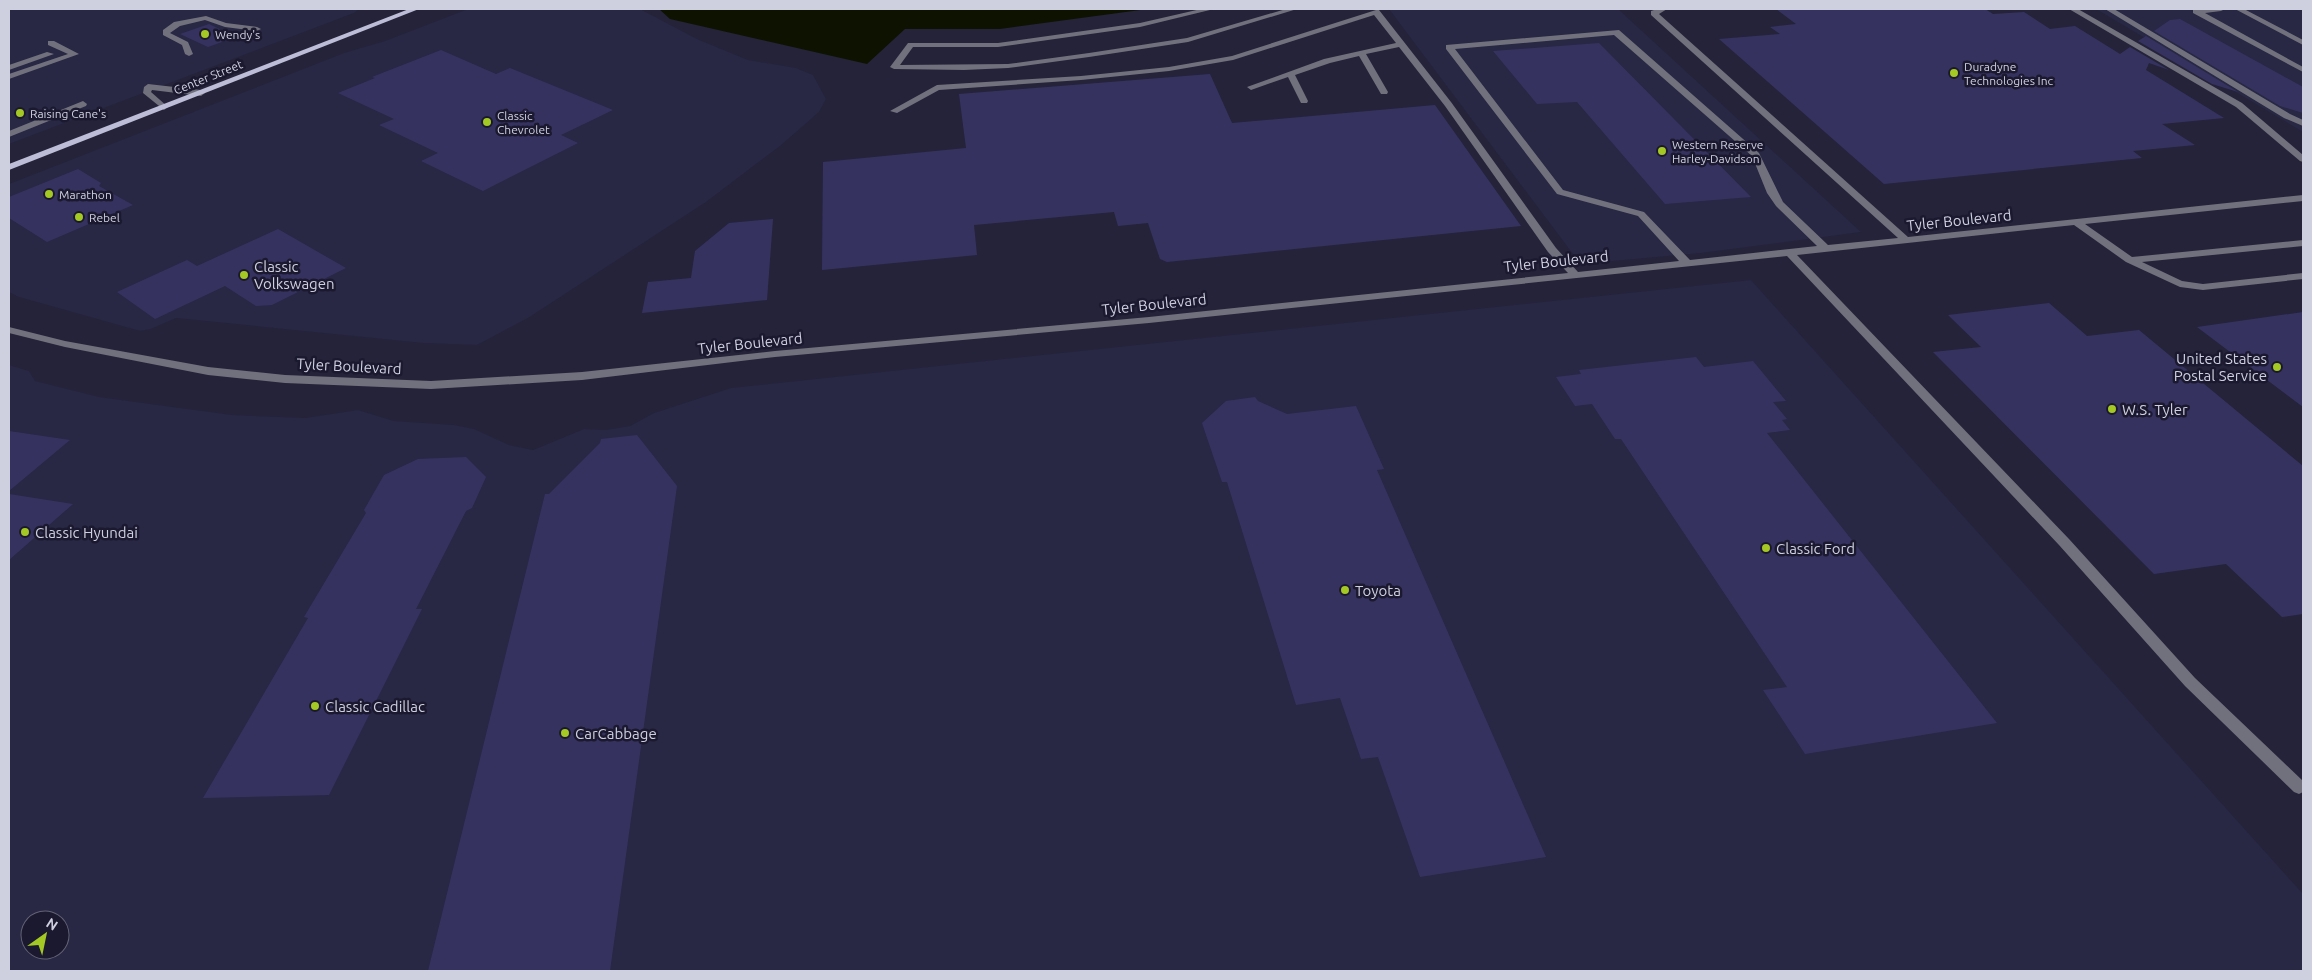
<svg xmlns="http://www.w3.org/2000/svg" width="2312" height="980" viewBox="0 0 2312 980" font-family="Ubuntu,sans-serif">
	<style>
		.built { fill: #282744; fill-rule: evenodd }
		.water { fill: #0d1300 }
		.building { fill: #363260 }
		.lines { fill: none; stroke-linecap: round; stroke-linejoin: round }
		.minor { fill: #71717d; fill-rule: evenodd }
		.major { fill: #bdbdd7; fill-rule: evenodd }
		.poi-dot { fill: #a4c824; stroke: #1b192f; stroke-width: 2 }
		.labels { text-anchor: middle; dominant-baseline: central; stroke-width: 5; stroke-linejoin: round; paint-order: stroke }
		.far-poi-label { font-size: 12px; fill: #cfd0df; stroke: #1b192f; text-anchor: start }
		.far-street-label { font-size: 12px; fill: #cfd0df; stroke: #1b192f }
		.street-label { font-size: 15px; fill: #cfd0df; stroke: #1b192f }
		.poi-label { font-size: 15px; fill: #cfd0df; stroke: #1b192f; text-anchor: start }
	</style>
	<rect width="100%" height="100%" fill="#242339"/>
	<path class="built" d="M9,9H359L354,13L9,144Z
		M468,9H640L697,39L748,60L796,68L813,75L826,99L819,112L780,146L706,202L528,318L477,345L423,343L176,318L151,329L140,331L19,297L9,292V184L344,53L385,41Z
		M1389,9H1618L1861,232L1701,253L1591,263L1573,254Z
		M2096,9H2303V132Z
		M1751,280L2303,894V971H9V365L29,371L35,381L99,397L232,415L305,418L358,410L394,421L454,425L474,429L509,445L533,450L584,429L606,430L630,426L654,413L731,388ZM30,920H60V950H30Z"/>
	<path class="water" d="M659,9H1148L1000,29H905L867,64L670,19Z"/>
	<path class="building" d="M1776,9H1985L1993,14L2024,12L2050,29L2075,26L2120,54L2130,47L2169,70L2149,63L2146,70L2224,118L2162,124L2195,145L2133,151L2142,158L1884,184L1719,39L1780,34L1770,27L1796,24Z
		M2180,19L2303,87V113L2280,106L2154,31L2170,20Z
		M209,24L236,37L208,47L180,34Z
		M2146,36L2238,92L2212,84L2138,41Z
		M1599,43L1751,197L1665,204L1577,102L1537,104L1493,51Z
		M441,50L496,74L510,68L613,110L561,135L578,143L483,191L421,161L438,153L379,125L394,119L338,93L375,78L372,77Z
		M1210,74L1232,123L1435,105L1521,226L1167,262L1160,259L1148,223L1118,226L1114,212L974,225L977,255L822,270L823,162L966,148L959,94Z
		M78,169L101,183L99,186L133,205L47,242L9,218V197Z
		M773,219L767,300L642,313L648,282L691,278L695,251L729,223Z
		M278,229L346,268L272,305L256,306L225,286L155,319L117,292L187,260L197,266Z
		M2049,303L2087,336L2139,330L2303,466V614L2282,617L2226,564L2154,574L1933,352L1981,347L1948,315Z
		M2303,312V407L2197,327Z
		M1696,357L1704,367L1753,361L1786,401L1773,402L1787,419L1782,420L1790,430L1767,433L1997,723L1805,754L1763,690L1787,687L1621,439H1615L1592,404L1575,406L1556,377L1581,374L1579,370Z
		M1255,397L1258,401L1287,414L1356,406L1384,469L1377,470L1546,857L1420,877L1378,757L1361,759L1340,698L1296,705L1227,482H1222L1202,423L1226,401Z
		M9,431L70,440L9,491Z
		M637,435L677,486L610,971H428L545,494H549L600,443L601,439Z
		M466,457L486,477L472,508L466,511L416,609H422L329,795L203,798L308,618L304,617L366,513L364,510L384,475L418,459Z
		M9,494L73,504L9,560Z"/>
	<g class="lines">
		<path class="minor" d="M1201,9H1214L1140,27L998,47H913L900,65L1008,64L1089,53L1187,38L1286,9H1297L1188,42L1089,57L1008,68L964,70L894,69L890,67L908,43H998L1140,23Z
			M1657,9H1667L1659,14L1908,237L2303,195V201L2085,224L2132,257L2303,240V246L2142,262L2182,281L2203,284L2303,273V279L2203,290L2180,287L2126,262L2074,225L1797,255L2069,539L2195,678L2303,781V792L2299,794L2294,792L2185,686L2059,545L1787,256L1149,323L775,357L582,380L431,389L285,383L208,375L65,347L9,333V327L65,341L208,367L285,375L431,381L582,372L775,351L1149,317L1568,273L1548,252L1445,106L1399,47L1366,54L1388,92L1387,94H1381L1359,56L1330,63L1295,75L1308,101L1307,103H1301L1288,77L1251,90L1247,87L1324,59L1396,43L1374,15L1233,60L1169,71L1081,80L939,90L897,113L890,111L937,85L1081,76L1169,67L1232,56L1376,10H1379L1451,102L1556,248L1578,272L1679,261L1638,216L1557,194L1446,49V45L1619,30L1759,153L1783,202L1828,245L1898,238L1651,15V11ZM1614,35L1752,156L1767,193L1776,206L1817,246L1690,260L1644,212L1563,190L1455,49Z
			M2069,9H2078L2242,103L2303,155V162L2300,161L2236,107Z
			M2105,9H2114L2290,114L2303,120V126L2284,118Z
			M2193,9H2225L2221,11L2205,13L2303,67V72L2193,13Z
			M2235,9H2244L2303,40V45Z
			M206,16L226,23L257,27L261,29L257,31L225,27L205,20L180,26L170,33L188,42L193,54L189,56L185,54L182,45L163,35V30L174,22Z
			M48,41H54L79,54L9,79V74L68,54L48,45Z
			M47,52L54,54L9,70V65Z
			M148,84L201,90L205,93L201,96L152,90L151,92L168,107L164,110L143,93L144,87Z
			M83,101L87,104L86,106L9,137V131Z"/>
		<path class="major" d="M409,9H419L9,170V164Z"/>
	</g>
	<g class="poi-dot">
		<circle cx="205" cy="34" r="5"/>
		<circle cx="1954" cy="73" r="5"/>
		<circle cx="20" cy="113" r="5"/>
		<circle cx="487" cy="122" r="5"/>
		<circle cx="1662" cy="151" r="5"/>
		<circle cx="49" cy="194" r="5"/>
		<circle cx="79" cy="217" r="5"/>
		<circle cx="244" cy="275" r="5"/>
		<circle cx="2277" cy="367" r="5"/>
		<circle cx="2112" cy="409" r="5"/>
		<circle cx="25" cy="532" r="5"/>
		<circle cx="1766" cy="548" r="5"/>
		<circle cx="1345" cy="590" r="5"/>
		<circle cx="315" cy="706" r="5"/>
		<circle cx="565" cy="733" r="5"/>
	</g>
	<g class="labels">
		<g class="far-poi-label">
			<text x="215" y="34">Wendy's</text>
			<text x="1964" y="66">Duradyne<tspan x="1964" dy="14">Technologies Inc</tspan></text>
			<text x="30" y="113">Raising Cane's</text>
			<text x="497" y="115">Classic<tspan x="497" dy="14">Chevrolet</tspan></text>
			<text x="1672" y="144">Western Reserve<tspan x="1672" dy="14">Harley-Davidson</tspan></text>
			<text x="59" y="194">Marathon</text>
			<text x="89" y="217">Rebel</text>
		</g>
		<g class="far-street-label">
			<text transform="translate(208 77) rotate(-22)">Center Street</text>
		</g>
		<g class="street-label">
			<text transform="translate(1959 220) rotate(-6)">Tyler Boulevard</text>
			<text transform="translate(1556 261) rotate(-6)">Tyler Boulevard</text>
			<text transform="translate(1154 304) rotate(-6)">Tyler Boulevard</text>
			<text transform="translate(750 343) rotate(-6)">Tyler Boulevard</text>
			<text transform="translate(349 366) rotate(3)">Tyler Boulevard</text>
		</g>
		<g class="poi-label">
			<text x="254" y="266">Classic<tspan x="254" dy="17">Volkswagen</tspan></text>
			<text x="2267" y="358" text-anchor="end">United States<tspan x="2267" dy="17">Postal Service</tspan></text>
			<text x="2122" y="409">W.S. Tyler</text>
			<text x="35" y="532">Classic Hyundai</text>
			<text x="1776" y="548">Classic Ford</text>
			<text x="1355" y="590">Toyota</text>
			<text x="325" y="706">Classic Cadillac</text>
			<text x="575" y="733">CarCabbage</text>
		</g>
	</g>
	<rect width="2312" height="980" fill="none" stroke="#cfd0df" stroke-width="20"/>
	<g transform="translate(45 935) rotate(33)"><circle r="24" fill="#1b192f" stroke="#636275"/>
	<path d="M0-4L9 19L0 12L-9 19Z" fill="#a4c824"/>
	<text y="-8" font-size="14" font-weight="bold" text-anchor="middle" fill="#cfd0df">N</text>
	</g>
</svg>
